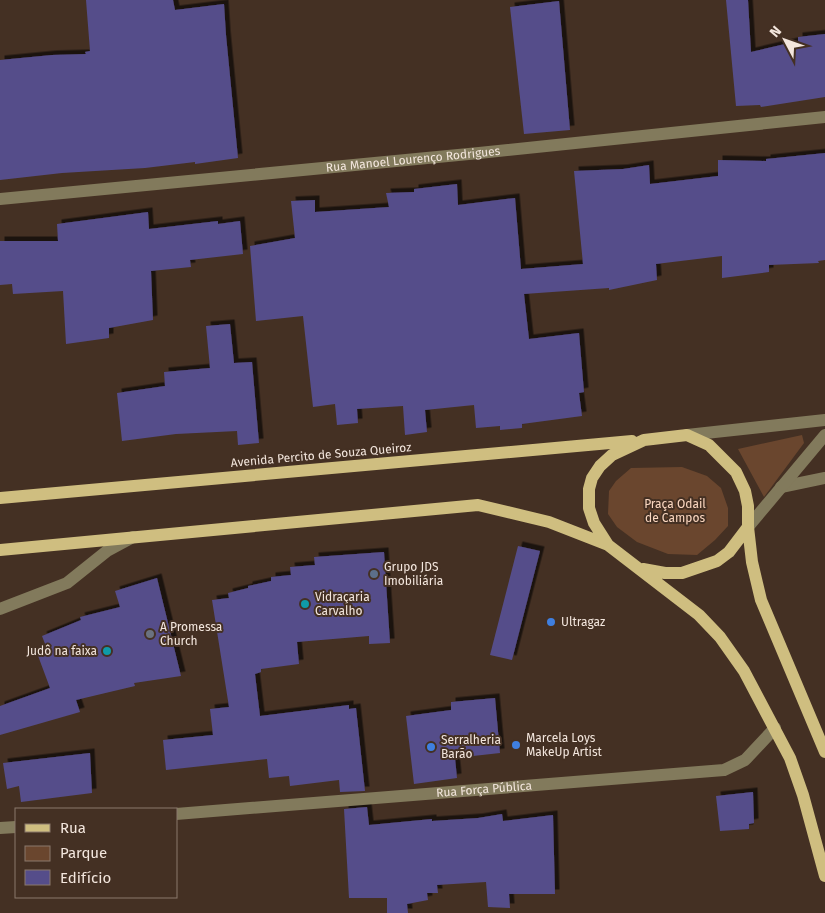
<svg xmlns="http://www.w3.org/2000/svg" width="825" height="913" viewBox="0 0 825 913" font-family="'Fira Sans',sans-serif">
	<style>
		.green { fill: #6a462e }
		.building { fill: #554d8a; filter: url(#shadow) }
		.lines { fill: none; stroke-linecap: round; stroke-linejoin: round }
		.minor { stroke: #827a5c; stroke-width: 12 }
		.major { stroke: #cfbe80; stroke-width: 12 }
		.service-dot { fill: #5c6f8a; stroke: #443023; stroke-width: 2 }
		.culture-dot { fill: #0f9aa8; stroke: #443023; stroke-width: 2 }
		.shop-dot { fill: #3f7fe0; stroke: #443023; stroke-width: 2 }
		.worship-dot { fill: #6b7280; stroke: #443023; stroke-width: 2 }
		.labels { text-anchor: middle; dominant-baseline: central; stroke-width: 4; stroke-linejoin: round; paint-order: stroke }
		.street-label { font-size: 12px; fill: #f3e6dd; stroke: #443023 }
		.park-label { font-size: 12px; fill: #fbd7c0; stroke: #443023 }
		.poi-label { font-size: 12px; fill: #f3e6dd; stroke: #443023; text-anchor: start }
	</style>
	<defs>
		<filter id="shadow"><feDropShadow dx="4.5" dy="-4.5" stdDeviation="0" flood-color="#0009"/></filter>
	</defs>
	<rect width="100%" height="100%" fill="#443023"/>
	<path class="green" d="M802,435L804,443L764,497L738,449Z
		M682,467L707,476L721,488L728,508V526L715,540L697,555L668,554L637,542L617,527L608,514L609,491L616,481L631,468Z"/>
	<path class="building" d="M86,0H173L175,10L224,4L226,35L238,158L195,164V162L145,168L62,173L0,180V60L52,55L86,54L85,52L90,51Z
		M726,0H748L751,52L798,41V37L825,34V97L761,107L760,105L736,106Z
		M559,1L570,130L524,134L510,7Z
		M825,153V260L818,261L819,263L769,265V272L722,278V256L656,264L657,280L609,290V288L524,294L529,339L579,333L584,392L579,393L582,416L522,424V428L500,430V426L476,428L474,405L425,410L427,432L405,435L403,406L357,409L358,423L337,425L335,404L313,407L303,316L256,321L250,246L295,238L291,201L315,200V212L389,207L386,193L414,192V189L457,184L458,205L515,198L521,269L583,264L574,171L623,169L649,165L650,184L718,176V160L766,161V159Z
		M148,212L149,229L218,221V224L240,221L243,254L190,260L191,267L151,271L153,320L109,328V338L66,344L63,291L13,294L12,284L0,285V241H58L57,224Z
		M230,324L234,363L252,362L259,443L238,445L237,431L176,434L122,441L117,393L165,386L164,372L210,368L206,326Z
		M518,546L540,551L512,660L490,655Z
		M384,552L390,643L369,644V636L297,642L299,664L261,669V672L255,674L260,716L349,705V709L356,708L365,791L340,792L339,780L290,786L289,776L269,778L267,759L166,770L163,740L213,735L210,709L229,707L212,600L229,598L228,593L248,588V586L271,581V577L291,575L290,567L315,565L314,557Z
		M157,578L181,676L134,683L135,686L76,700L80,712L0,735V706L50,688L37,653L47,649L42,636L81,620L80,617L120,607L115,591Z
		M495,698L500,753L455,758L457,778L414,784L406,716L451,710V702Z
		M90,753L92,793L21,802L19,786L7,789L3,763Z
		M753,792L754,823L749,824V829L720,831L716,796Z
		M367,807L369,825L432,819V821L478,818L502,814L503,821L553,815L555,894H509L510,908L488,907L486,882L437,885L438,893H427L428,900L407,904L408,913H387V898H349L344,809Z"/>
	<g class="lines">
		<g class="minor">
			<path id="s1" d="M0,199L479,153L825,117"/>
			<path d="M687,435L825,420"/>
			<path d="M781,487L825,478"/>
			<path d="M748,527L825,435"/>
			<path d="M0,609L67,583L107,551L133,537"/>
			<path id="s2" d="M176,814L724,770L745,760L775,728"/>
			<path d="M0,828L16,827"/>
		</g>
		<path class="major" d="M0,498L632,441
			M0,550L478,505L549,522L608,545
			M643,569L665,573H682L717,561L729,552L748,527
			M825,752L761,600L752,562L748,527V506L745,491L736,472L709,445L687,435L644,440L612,455L600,466L592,478L589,489V508L594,523L608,545L699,615L720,637L744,671L790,758L803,795L825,876"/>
	</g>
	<circle class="service-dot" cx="374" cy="574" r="5"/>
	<g class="culture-dot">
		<circle cx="305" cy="604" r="5"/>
		<circle cx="107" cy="651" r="5"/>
	</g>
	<g class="shop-dot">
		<circle cx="551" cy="622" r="5"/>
		<circle cx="516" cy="745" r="5"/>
		<circle cx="431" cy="747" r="5"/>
	</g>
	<circle class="worship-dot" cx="150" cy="634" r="5"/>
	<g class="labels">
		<g class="street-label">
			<text stroke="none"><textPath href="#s1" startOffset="415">Rua Manoel Lourenço Rodrigues</textPath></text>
			<text transform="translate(321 455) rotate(-5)">Avenida Percito de Souza Queiroz</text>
			<text stroke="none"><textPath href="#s2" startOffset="309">Rua Força Pública</textPath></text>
		</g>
		<g class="park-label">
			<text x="675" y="504">Praça Odail<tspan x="675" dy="14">de Campos</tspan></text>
		</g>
		<g class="poi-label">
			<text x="384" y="567">Grupo JDS<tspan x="384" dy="14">Imobiliária</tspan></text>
			<text x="315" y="597">Vidraçaria<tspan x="315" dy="14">Carvalho</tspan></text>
			<text x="561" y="622">Ultragaz</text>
			<text x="160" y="627">A Promessa<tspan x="160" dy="14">Church</tspan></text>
			<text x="97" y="651" text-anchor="end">Judô na faixa</text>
			<text x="526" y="738">Marcela Loys<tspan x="526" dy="14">MakeUp Artist</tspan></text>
			<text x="441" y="740">Serralheria<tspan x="441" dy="14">Barão</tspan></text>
		</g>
	</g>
	<rect x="15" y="808" width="162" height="90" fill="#443023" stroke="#8a796d"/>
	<rect x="25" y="824" width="25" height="8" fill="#cfbe80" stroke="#8a796d"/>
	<text x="60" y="833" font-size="15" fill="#f3e6dd">Rua</text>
	<rect x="25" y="846" width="25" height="15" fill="#6a462e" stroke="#8a796d"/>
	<text x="60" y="858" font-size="15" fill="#f3e6dd">Parque</text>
	<rect x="25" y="870" width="25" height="15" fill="#554d8a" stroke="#8a796d"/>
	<text x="60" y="883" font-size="15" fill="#f3e6dd">Edifício</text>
	<g transform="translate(785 40) rotate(311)" stroke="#443023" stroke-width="4" paint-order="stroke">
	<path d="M0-4L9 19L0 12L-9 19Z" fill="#f3e6dd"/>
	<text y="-8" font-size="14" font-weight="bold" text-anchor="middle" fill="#f3e6dd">N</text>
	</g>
</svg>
